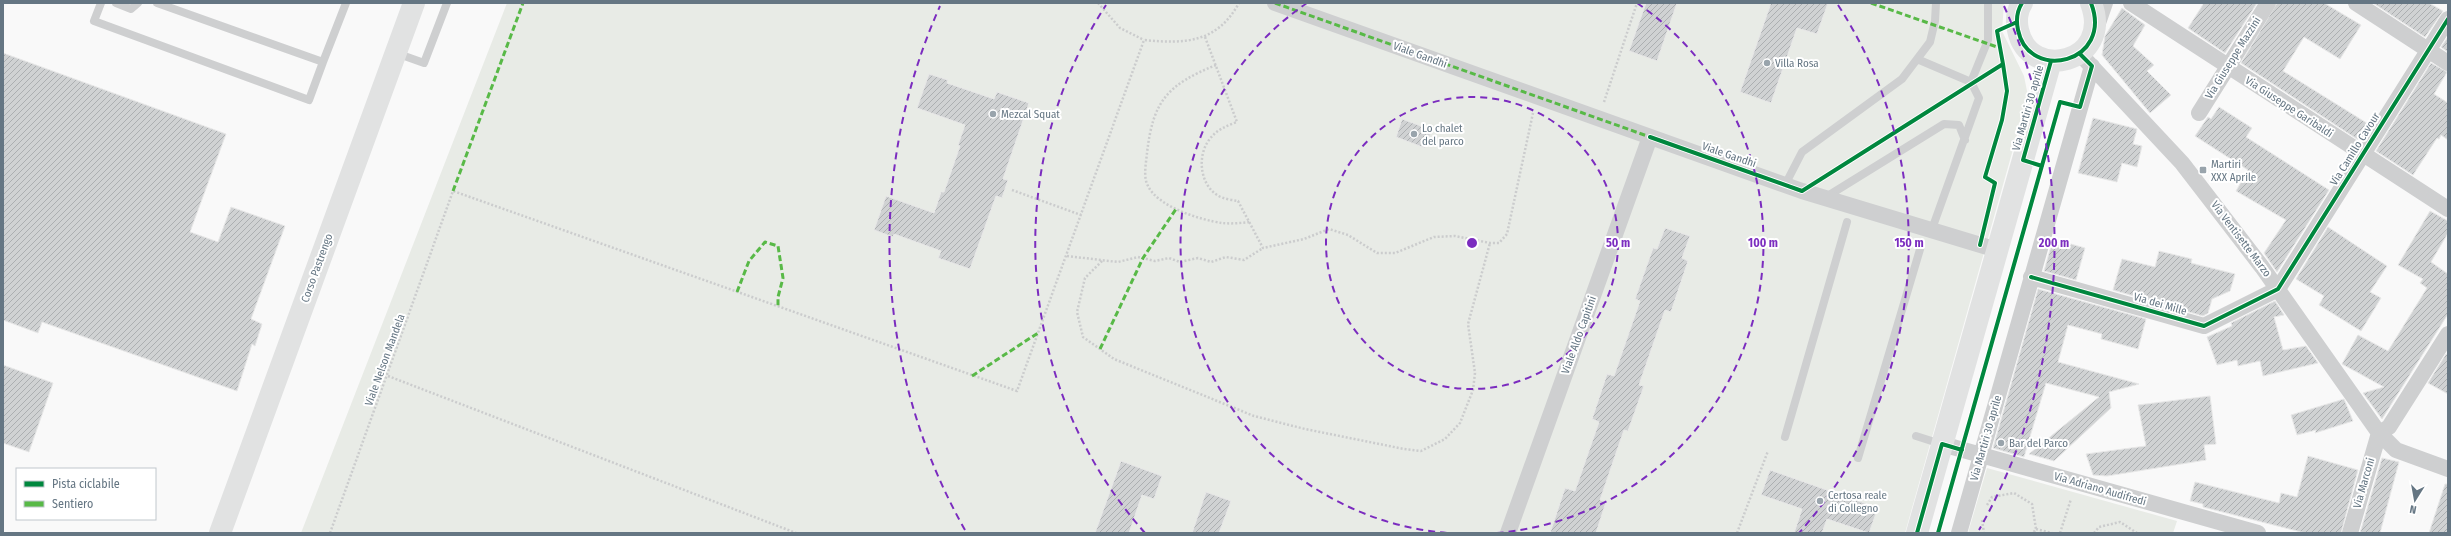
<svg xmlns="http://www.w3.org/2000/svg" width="2451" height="536" viewBox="0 0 2451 536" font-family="'Fira Sans Condensed',sans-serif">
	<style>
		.green { fill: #e8ebe6 }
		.building { fill: url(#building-hatch); stroke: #e8e8e8 }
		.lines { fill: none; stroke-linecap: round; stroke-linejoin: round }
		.path { stroke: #cbcccd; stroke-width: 2.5; stroke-dasharray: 2 2; stroke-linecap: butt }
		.lane { stroke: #cecfd0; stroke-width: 8 }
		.street { stroke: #cecfd0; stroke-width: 16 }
		.secondary { stroke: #e1e2e2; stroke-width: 22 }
		.quiet { stroke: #58b947; stroke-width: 3; stroke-dasharray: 6 3; stroke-linecap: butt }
		.cycleway-casing { stroke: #fff; stroke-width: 6 }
		.cycleway { stroke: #00873e; stroke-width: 4 }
		.ring { fill: none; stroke: #7b2cbf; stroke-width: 2; stroke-dasharray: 7 5 }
		.poi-dot { fill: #99a4ac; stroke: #fff; stroke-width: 1.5 }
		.labels { text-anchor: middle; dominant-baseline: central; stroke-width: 4; stroke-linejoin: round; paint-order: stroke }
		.street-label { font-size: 11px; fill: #657683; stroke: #fff }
		.poi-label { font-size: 11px; fill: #657683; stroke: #fff; text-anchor: start }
		.centre { fill: #7b2cbf; stroke: #fff; stroke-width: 2 }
		.ring-label { font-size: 12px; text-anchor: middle; font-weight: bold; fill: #7b2cbf; stroke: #fff; stroke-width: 4; stroke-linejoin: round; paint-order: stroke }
	</style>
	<defs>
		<pattern id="building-hatch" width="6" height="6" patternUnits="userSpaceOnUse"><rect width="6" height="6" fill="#d0d2d3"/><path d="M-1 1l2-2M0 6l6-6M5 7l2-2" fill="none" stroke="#acafb1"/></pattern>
	</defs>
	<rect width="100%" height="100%" fill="#f9f9f9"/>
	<path class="green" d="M507,3H2004L2002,31L2024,76L2028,96L1905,533H301Z
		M1987,468L2177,521L2173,533H1968Z"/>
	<path class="building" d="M1646,3H1677L1657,61L1629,51Z
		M1771,3H1828L1817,34L1797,28L1771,103L1740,92Z
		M2204,3H2257L2225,53L2188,28Z
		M2277,3H2324L2361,25L2340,59L2304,37L2283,71L2370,125L2360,141L2241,63Z
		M2373,3H2429L2443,11L2425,37Z
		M2122,8L2145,25L2133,46L2154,65L2147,71L2171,95L2150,113L2102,55L2105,36Z
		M2448,37V52L2441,47Z
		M3,53L226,134L190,232L218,242L231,207L285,226L251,319L262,324L255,346L252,344L237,391L42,322L38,333L3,320Z
		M2431,63L2447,72L2434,94L2448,103V140L2441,135L2439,139L2437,138L2413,175L2376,151Z
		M929,74L948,80L947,83L994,99L997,92L1029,103L1003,179L1008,180L1002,198L996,196L970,269L938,258L941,251L894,234L893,237L874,230L886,196L934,213L941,192H944L960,146L958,145L965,125L917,108Z
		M2219,107L2252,128L2246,137L2329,190L2277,272L2264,253L2286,220L2236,191L2248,170L2195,136L2208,117L2211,119Z
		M2093,118L2137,129L2133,144L2142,146L2137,167L2122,163L2117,182L2078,173Z
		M1402,119L1432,130L1425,148L1396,137Z
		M2430,211L2448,221V233L2431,262L2448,274V314L2382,419L2363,393L2384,387L2342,364L2358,335L2388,351L2427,288L2420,283L2423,279L2398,265Z
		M2328,227L2387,266L2370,292L2381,298L2361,331L2319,305L2324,296L2296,279Z
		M1665,228L1690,236L1682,258L1688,261L1671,312L1665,310L1639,385L1644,386L1628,431L1624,430L1600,500L1606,502L1596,533H1550L1565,488L1575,491L1599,422L1592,419L1607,374L1614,376L1640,301L1635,299L1653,248L1657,249Z
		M2053,239L2085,248L2076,280L2044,271Z
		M2159,251L2192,259L2191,263L2235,274L2230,291L2212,299L2208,313L2203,316L2113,290L2122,259L2155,267Z
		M2038,289L2146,319L2138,349L2101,339L2102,334L2068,325L2058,362L2139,384L2109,392L2111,408L2054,461L2029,454L2099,397L2046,383L2024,457L1993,448Z
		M2275,301L2284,315L2274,317L2283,350L2306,346L2318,363L2263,376L2260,361L2238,366L2237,360L2217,365L2207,337L2232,326L2231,323Z
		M2446,354L2448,355V394L2428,383Z
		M3,365L53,383L29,452L3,443Z
		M2210,396L2216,444L2204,445L2206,460L2107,476L2093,475L2086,454L2146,446L2138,405Z
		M2344,399L2353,421L2315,433L2316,430L2297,435L2291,415Z
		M2308,456L2358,470L2341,533H2305L2203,507V504L2190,501L2195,482L2279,503L2281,493L2297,497Z
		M2382,458L2399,462L2380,533H2360Z
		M1121,461L1162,476L1154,499L1142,495L1129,533H1095Z
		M1770,470L1878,508L1869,533L1827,519L1822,533H1794L1802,509L1761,495Z
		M2445,484H2448V533H2429Z
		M1206,492L1231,501L1219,533H1192Z"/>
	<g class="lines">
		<path class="path" d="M1098,3L1120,28L1144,40
			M1205,37L1237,122C1226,126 1216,130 1209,140C1197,156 1200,184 1217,195C1223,199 1232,200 1238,201L1263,248L1304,239L1329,229L1348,235L1377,253H1395L1434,237L1455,236L1490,243H1499L1507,234L1533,113
			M1216,65C1167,85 1153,101 1147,153C1146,164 1143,177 1148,186C1158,207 1201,220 1222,223C1231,224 1241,223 1250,222
			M1604,102L1637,3
			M1012,190L1081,215
			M1067,256L1118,262L1138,257L1155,261L1169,258L1180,262L1198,258L1211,262L1226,257L1244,260L1263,248
			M1102,261L1085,278L1077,312L1083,337L1114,359L1254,416L1305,429L1404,449L1421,451L1445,439L1460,423L1473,390L1475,373L1468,324L1490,243
			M388,376L796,533
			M1987,505L1992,497L2014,493L2032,504L2036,529L2033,533
			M1982,520L1984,533
			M2036,529L2052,533
			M330,533L453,191L1017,391L1144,40C1185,44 1217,43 1239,3
			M1737,533L1768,451
			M2060,533L2071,499
			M2094,533L2099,527L2120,522L2137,533"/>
		<path class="lane" d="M101,3L94,21L309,100L323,62
			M116,3L131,9L138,3
			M157,3L323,62L346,3
			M396,53L424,63L447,3
			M1917,59L1971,82L1979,98L1932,229
			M1971,82L1988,40V3
			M1785,185L1802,152L1902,79L1930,42L1935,21L1936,3
			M1826,197L1944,124L1959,125L1965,140
			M1916,436L1941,444
			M1785,437L1847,222
			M1858,458L1921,246"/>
		<path class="street" d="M1275,3L1802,191L1997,250
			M2131,3L2448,209
			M2356,3L2448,63
			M2096,29L2105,3
			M2080,54L2182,163L2262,267L2379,433L2396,450L2448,469
			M2199,113L2268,3
			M2031,277L2204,326L2278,289L2448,19
			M2379,433L2389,427L2448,334
			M1942,444L2258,533
			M1508,533L1650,137
			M1959,533L2092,66
			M2350,533L2379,433"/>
		<path class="secondary" d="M2022,3C2017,11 2016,21 2018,30C2029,83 2114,63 2091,3
			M220,533L414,3
			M1917,533L2051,61"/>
		<path class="quiet" d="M1275,3L1650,137
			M1871,3L2000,48
			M453,191L523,3
			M737,292L749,261L765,242L778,246L783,278L778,297V307
			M1100,349L1143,258L1176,209
			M972,376L1038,333"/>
		<defs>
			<path id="cycleway" d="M2022,3C2017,11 2016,21 2018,30C2029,83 2114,63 2091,3
				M1650,137L1802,191L2003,64L1997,31L2017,22
				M2042,166L2023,160L2051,61
				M1980,245L1995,183L1985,177L2002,120L2007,91L2003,64
				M2031,277L2204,326L2278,289L2448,19
				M1917,533L1942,444L1962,450
				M1938,533L2060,102L2080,107L2092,66L2080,54"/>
		</defs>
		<use href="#cycleway" class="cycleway-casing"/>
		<use href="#cycleway" class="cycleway"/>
	</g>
	<g class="ring">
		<circle cx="1472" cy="243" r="146"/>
		<path d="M1447 533A291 291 0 0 1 1307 3M1637 3A291 291 0 0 1 1497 533"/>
		<path d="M1145 533A437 437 0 0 1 1106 5M1838 5A437 437 0 0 1 1799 533"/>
		<path d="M965 530A582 582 0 0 1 940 6M2004 6A582 582 0 0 1 1979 530"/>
	</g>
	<g class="poi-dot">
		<circle cx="1767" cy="63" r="4"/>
		<circle cx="993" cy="114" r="4"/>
		<circle cx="1414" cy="134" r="4"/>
		<rect x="2199" y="166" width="8" height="8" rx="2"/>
		<circle cx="2001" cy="443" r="4"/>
		<circle cx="1820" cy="501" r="4"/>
	</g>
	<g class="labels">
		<g class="street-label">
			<text transform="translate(1420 55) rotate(20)">Viale Gandhi</text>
			<text transform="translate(2233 58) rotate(-58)">Via Giuseppe Mazzini</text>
			<text transform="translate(2289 107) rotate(33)">Via Giuseppe Garibaldi</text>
			<text transform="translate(2028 108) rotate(-74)">Via Martiri 30 aprile</text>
			<text transform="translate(2355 149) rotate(-58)">Via Camillo Cavour</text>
			<text transform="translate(1729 155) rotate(19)">Viale Gandhi</text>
			<text transform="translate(2241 239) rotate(53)">Via Ventisette Marzo</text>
			<text transform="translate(317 268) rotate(-70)">Corso Pastrengo</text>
			<text transform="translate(2160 304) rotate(16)">Via dei Mille</text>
			<text transform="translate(1579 335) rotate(-70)">Viale Aldo Capitini</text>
			<text transform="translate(385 360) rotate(-70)">Viale Nelson Mandela</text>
			<text transform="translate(1986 438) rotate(-74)">Via Martiri 30 aprile</text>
			<text transform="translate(2364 483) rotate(-74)">Via Marconi</text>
			<text transform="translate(2100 489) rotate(16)">Via Adriano Audifredi</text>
		</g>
		<g class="poi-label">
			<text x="1775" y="63">Villa Rosa</text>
			<text x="1001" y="114">Mezcal Squat</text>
			<text x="1422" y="128">Lo chalet<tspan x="1422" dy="13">del parco</tspan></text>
			<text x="2211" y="164">Martiri<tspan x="2211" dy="13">XXX Aprile</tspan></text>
			<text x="2009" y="443">Bar del Parco</text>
			<text x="1828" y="495">Certosa reale<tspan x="1828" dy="13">di Collegno</tspan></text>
		</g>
	</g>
	<circle cx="1472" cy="243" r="6" class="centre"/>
	<g class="ring-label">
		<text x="1618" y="247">50 m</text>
		<text x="1763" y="247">100 m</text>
		<text x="1909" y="247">150 m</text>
		<text x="2054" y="247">200 m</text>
	</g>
	<rect width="2451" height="536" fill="none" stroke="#657683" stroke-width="8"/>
	<rect x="16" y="468" width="140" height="52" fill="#ffffff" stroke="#c1c8cd"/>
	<rect x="24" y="481" width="20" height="6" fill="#00873e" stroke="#c1c8cd"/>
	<text x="52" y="488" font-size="12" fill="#657683">Pista ciclabile</text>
	<rect x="24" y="501" width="20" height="6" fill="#58b947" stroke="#c1c8cd"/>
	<text x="52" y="508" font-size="12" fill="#657683">Sentiero</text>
	<g transform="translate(2415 500) rotate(191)" stroke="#ffffff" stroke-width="3" paint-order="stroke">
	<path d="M0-3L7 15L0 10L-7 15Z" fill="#657683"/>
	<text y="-6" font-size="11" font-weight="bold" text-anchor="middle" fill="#657683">N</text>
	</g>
</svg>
